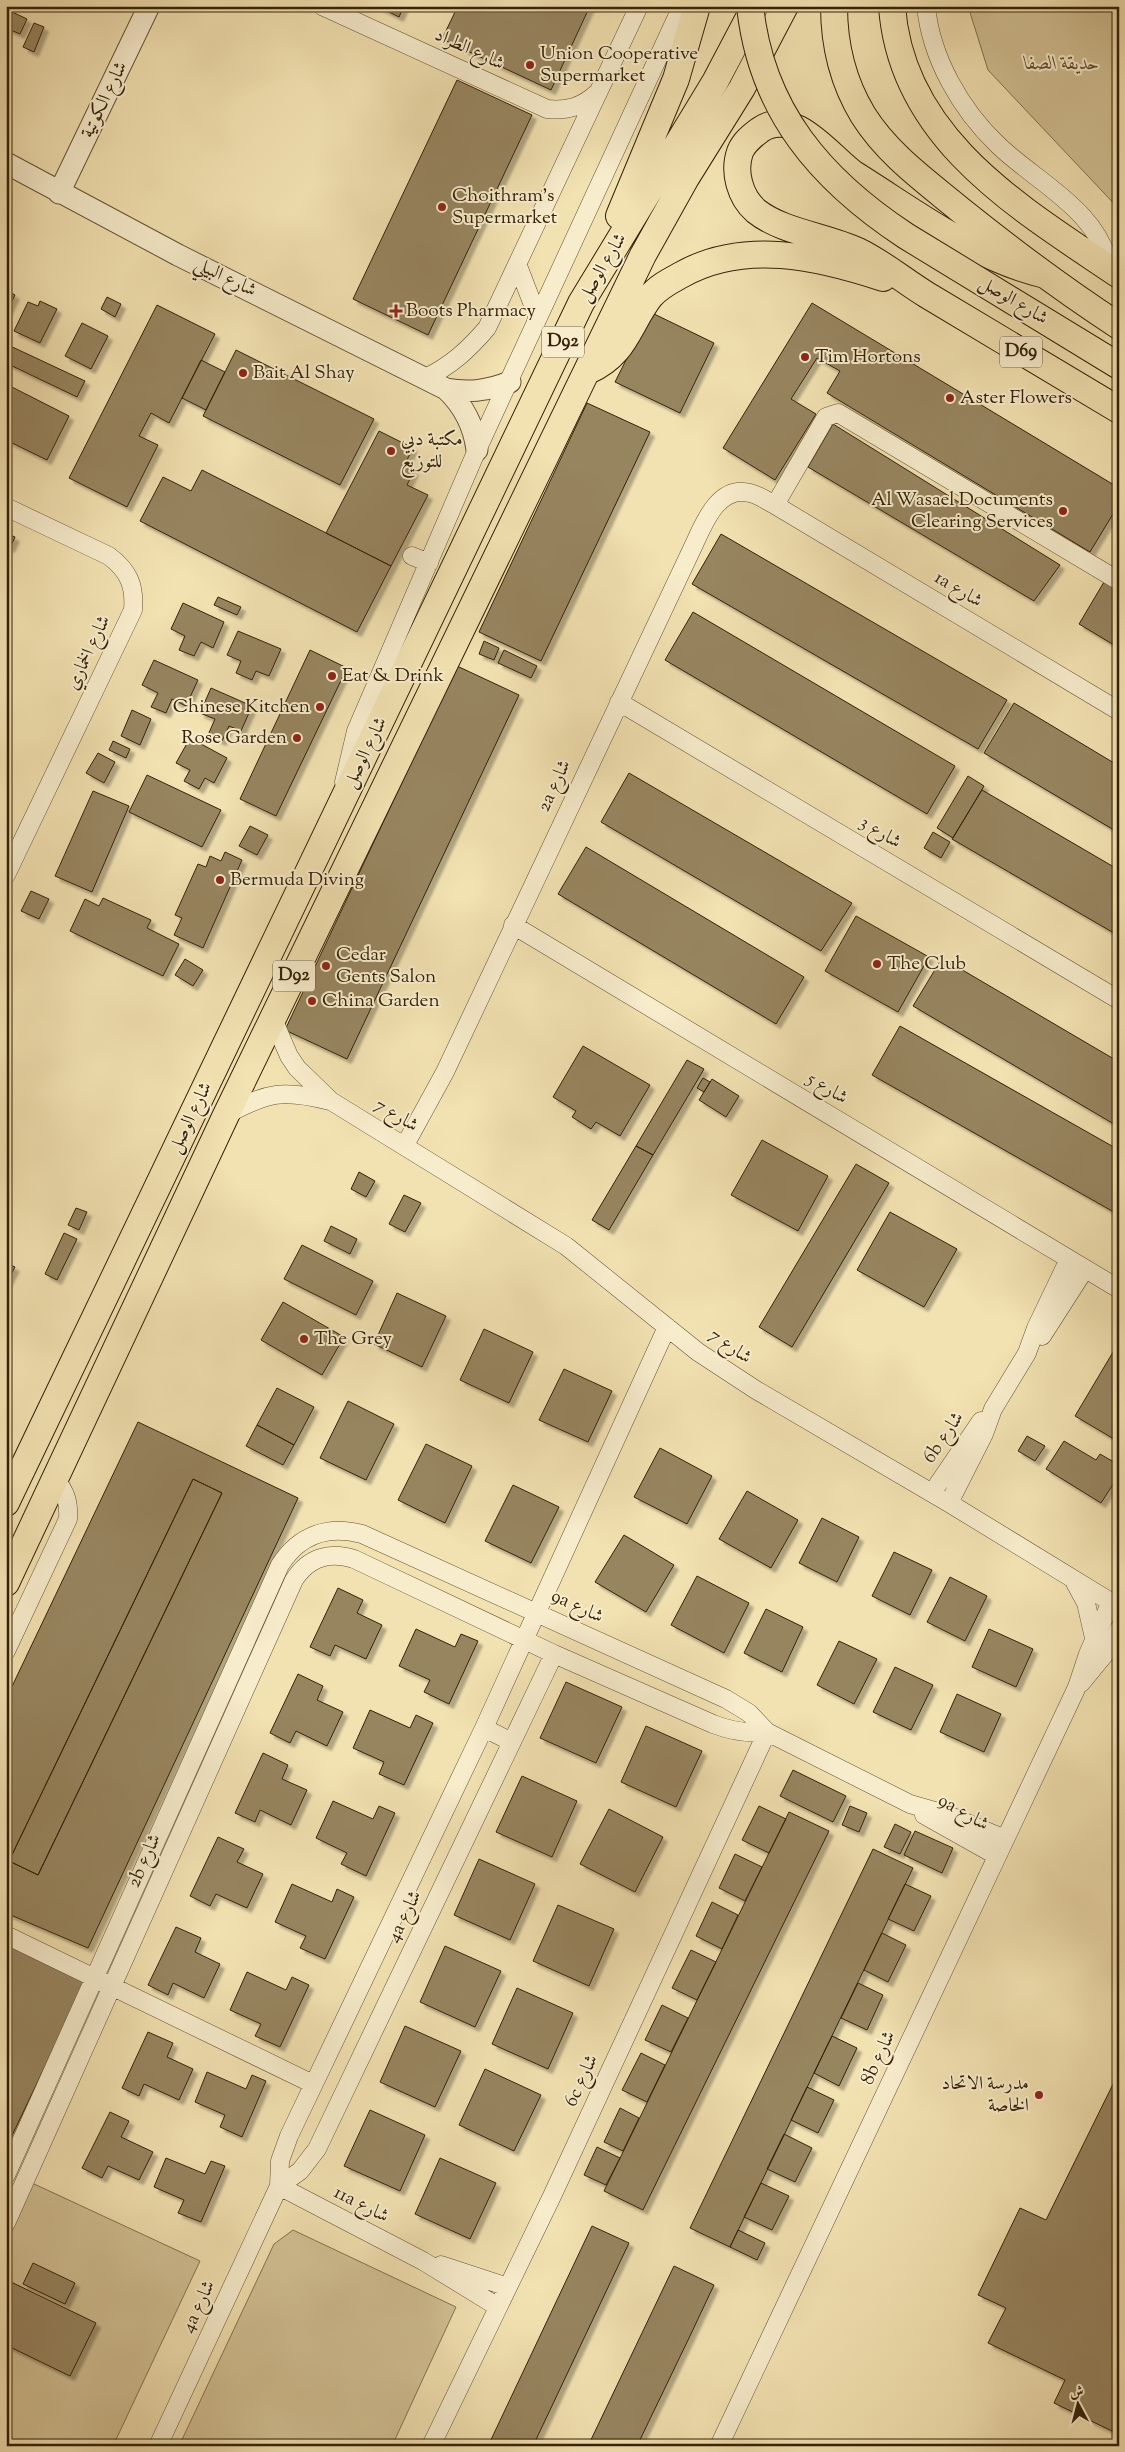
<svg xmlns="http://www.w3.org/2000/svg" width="1125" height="2452" viewBox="0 0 1125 2452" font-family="'Sorts Mill Goudy',Amiri,serif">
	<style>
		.green { fill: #d2c194; stroke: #84724e }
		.building { fill: #978560; stroke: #352209; fill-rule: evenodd; filter: url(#shadow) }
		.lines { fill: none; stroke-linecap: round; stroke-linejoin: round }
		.minor-casing { stroke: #645233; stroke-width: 19 }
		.tertiary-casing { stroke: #645233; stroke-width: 23 }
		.primary-casing { stroke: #352209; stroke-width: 28 }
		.minor { stroke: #f7eccc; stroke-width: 18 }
		.tertiary { stroke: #f7eccc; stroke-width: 21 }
		.primary { stroke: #f2e1b1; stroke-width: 26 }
		.primary-bridge-casing { stroke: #352209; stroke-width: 28; stroke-linecap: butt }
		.primary-bridge { stroke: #f2e1b1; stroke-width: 26 }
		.poi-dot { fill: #8f2418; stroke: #f7eccc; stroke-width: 2 }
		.labels { text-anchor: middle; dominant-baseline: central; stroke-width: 4; stroke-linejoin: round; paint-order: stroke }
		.shield { fill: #f7eccc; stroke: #6f5f44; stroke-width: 1 }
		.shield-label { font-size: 18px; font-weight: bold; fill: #352209 }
		.street-label { font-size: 19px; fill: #352209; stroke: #f7eccc }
		.poi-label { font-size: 19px; fill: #352209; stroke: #f7eccc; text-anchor: start }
		.park-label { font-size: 19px; font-style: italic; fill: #5c4a2c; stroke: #f7eccc }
	</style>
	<defs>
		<filter id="shadow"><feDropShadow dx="4.5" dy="4.5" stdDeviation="1" flood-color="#0004"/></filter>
	</defs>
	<rect width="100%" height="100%" fill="#f2e1b1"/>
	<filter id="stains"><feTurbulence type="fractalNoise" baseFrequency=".004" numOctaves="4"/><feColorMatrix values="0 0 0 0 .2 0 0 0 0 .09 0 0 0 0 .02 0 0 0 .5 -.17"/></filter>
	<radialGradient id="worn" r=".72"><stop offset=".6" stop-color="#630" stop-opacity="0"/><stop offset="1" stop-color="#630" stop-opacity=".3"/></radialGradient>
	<path class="green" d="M968,6H1119V209L988,70Z
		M32,2183L200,2261L113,2446H6V2237Z
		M293,2230L456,2307L392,2446H179L274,2244Z"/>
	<path class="building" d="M377,6H404L399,17Z
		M448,6H590L551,90L442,39L456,10Z
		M6,9L27,19L20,34L6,28Z
		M34,23L44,27L34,52L23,47Z
		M457,80L532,115L428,335L353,299Z
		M6,290L15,295L6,313Z
		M107,297L121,304L115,317L101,309Z
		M40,301L57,309L40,343L14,331L28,302L38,306Z
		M812,303L1119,488V504L1090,552L827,393L840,371L817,358L791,399L816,414L775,480L723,448Z
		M157,305L215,334L169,423L151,413L139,436L158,445L127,507L69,478Z
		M650,312L714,343L680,413L615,382Z
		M82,323L108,336L91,369L65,356Z
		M6,344L85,381L77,397L6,363Z
		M236,350L374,419L340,485L203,416Z
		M201,360L225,372L206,410L182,398Z
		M6,384L69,416L47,460L6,440Z
		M587,403L650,432L541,661L479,632Z
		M833,424L1060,565L1034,601L808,467Z
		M379,431L413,448L404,466L414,471L407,485L428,495L391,566L326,533Z
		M202,470L391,566L357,632L140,521L163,477L191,491Z
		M6,533L15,537L10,548L6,546Z
		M721,534L1007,700L978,749L692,584Z
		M1104,582L1119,591V648L1079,624Z
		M218,597L241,607L237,615L214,605Z
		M183,603L224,622L213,648L201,642L194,656L179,650L185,636L171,629Z
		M693,612L955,766L927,814L665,660Z
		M238,631L281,649L269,676L256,671L252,680L236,673L241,661L227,655Z
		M484,641L499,648L494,660L479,654Z
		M310,650L347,668L276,816L240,799Z
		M504,650L537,666L531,678L498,663Z
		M154,660L198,680L186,706L172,699L166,713L151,707L158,693L142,685Z
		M457,666L519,695L347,1059L285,1030Z
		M211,688L252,706L241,731L229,726L222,741L208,735L215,719L200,713Z
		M1014,703L1119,766V833L984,753Z
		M132,710L151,719L140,745L121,736Z
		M190,738L227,758L214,783L205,778L199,789L184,781L190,770L176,763Z
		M113,741L130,749L126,758L109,750Z
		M98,753L115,762L104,783L86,773Z
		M629,773L852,903L821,951L601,822Z
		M147,775L221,810L202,847L129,812Z
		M968,776L984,786L953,838L937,828Z
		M982,790L1119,870V936L952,839Z
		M93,791L129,806L92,892L55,876Z
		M250,826L268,835L257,855L239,846Z
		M933,832L950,842L941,858L924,848Z
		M586,847L804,977L776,1024L558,894Z
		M225,852L242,860L203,948L174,935L182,918L175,915L198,864L206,867L210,856L221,861Z
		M31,891L49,899L39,919L21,911Z
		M103,898L151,920L147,928L179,944L163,976L70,931L85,899L99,906Z
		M856,916L929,957L898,1012L825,971Z
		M942,958L1119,1062V1127L913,1006Z
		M185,959L203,970L193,986L175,975Z
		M900,1026L1119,1150V1215L872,1075Z
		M583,1046L650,1085L620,1136L596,1122L591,1129L572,1117L576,1111L553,1097Z
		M687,1060L704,1069L653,1155L636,1146Z
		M703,1078L710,1082L704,1092L697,1088Z
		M712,1079L739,1096L726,1117L699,1100Z
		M762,1140L828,1176L798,1231L731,1195Z
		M636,1146L653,1155L609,1230L592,1220Z
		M856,1164L889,1183L792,1347L759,1327Z
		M359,1172L375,1181L366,1197L351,1189Z
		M404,1195L421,1203L405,1232L389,1224Z
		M76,1208L87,1212L79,1230L68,1225Z
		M890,1212L957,1249L924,1307L857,1270Z
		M331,1226L357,1239L350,1254L324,1241Z
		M64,1233L77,1239L57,1280L45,1274Z
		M302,1245L373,1281L356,1315L284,1279Z
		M6,1263L15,1267L6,1284Z
		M397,1293L446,1316L422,1367L374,1344Z
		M283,1302L344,1337L322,1375L261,1340Z
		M484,1329L533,1352L509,1403L460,1380Z
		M1119,1342V1442L1075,1416Z
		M564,1369L612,1391L588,1442L539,1420Z
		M277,1388L314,1407L294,1445L257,1425Z
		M348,1401L394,1424L366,1480L320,1458Z
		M138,1422L298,1498L88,1948L6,1913V1699ZM193,1479L222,1493L38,1875L9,1861Z
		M257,1425L294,1445L283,1465L246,1446Z
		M1027,1436L1045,1446L1035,1461L1018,1451Z
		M1064,1441L1096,1460L1100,1454L1119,1465V1475L1101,1503L1046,1469Z
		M426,1444L472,1466L445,1523L398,1500Z
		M660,1448L712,1476L687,1524L634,1497Z
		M193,1479L222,1493L38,1875L9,1861Z
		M513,1485L559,1507L531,1563L485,1541Z
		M747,1491L798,1520L771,1568L719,1539Z
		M822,1518L859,1537L837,1582L799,1563Z
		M624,1535L674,1565L646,1612L595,1582Z
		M894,1552L932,1570L910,1615L872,1596Z
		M697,1576L749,1603L724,1653L671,1625Z
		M950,1577L987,1596L965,1641L927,1622Z
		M338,1588L363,1600L357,1613L382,1625L366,1659L335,1645L330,1656L310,1647Z
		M766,1609L803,1627L782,1672L744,1653Z
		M416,1629L455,1647L461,1634L478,1641L449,1704L424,1692L430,1680L399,1666Z
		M989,1629L1033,1649L1016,1687L972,1667Z
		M839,1641L877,1659L854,1704L817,1685Z
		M895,1667L933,1685L911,1730L873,1712Z
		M298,1674L323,1686L317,1700L343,1712L327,1746L296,1731L290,1743L270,1733Z
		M566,1682L622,1707L596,1763L540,1738Z
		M957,1694L1001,1714L984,1752L940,1732Z
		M370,1710L410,1728L416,1715L433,1723L404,1785L379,1774L384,1762L353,1748Z
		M646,1726L702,1751L676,1807L621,1782Z
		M263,1753L288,1765L282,1779L307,1790L291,1825L260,1810L255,1822L235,1813Z
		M793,1770L846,1796L833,1822L780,1796Z
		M522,1776L577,1801L552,1857L496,1832Z
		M333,1801L373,1819L379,1806L395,1813L366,1876L341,1864L347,1853L316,1838Z
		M759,1806L786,1819L769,1853L742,1840Z
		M850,1806L867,1813L859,1832L842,1825Z
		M609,1809L663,1837L635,1892L580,1864Z
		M789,1812L829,1831L643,2210L604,2191Z
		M895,1824L911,1832L900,1854L884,1847Z
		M915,1831L953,1848L942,1873L904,1855Z
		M218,1837L244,1849L237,1862L263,1874L247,1908L216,1894L210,1906L190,1896Z
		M873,1849L913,1868L730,2247L690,2228Z
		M735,1854L762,1867L745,1901L719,1888Z
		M479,1859L535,1884L510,1940L454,1915Z
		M292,1884L332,1902L337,1889L354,1897L325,1959L300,1948L306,1936L275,1922Z
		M905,1884L931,1896L914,1931L888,1919Z
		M712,1902L738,1915L722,1949L696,1936Z
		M558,1905L614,1929L589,1986L533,1961Z
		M176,1927L201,1938L195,1952L220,1964L204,1998L173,1983L168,1995L148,1985Z
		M882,1933L906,1945L888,1982L864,1970Z
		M6,1941L87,1979L6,2148Z
		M445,1946L501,1971L475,2027L420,2002Z
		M691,1950L716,1962L697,2000L672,1988Z
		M247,1972L286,1990L292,1977L309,1985L280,2047L255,2036L261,2024L230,2010Z
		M858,1983L883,1995L867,2030L841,2018Z
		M517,1988L573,2013L548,2069L492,2044Z
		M662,2005L688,2018L671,2052L645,2040Z
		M405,2026L461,2051L435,2107L380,2082Z
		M148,2032L173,2043L167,2057L193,2069L179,2100L144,2084L139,2096L122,2088Z
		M832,2036L857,2048L839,2086L814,2073Z
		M641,2053L665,2065L647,2102L622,2090Z
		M485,2069L541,2095L514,2151L459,2125Z
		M207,2072L246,2089L252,2075L266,2081L242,2137L220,2127L225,2115L195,2102Z
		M1119,2072V2423L1114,2432L1054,2403L1065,2380L988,2343L1006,2308L978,2295L1020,2208L1046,2220Z
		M807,2087L834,2100L818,2133L791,2120Z
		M620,2108L639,2118L623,2151L604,2142Z
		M370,2110L425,2135L400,2191L344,2166Z
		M110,2112L129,2121L121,2137L153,2152L139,2180L108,2166L102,2178L82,2168Z
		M784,2134L812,2148L795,2182L767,2169Z
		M597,2147L620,2158L606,2185L584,2175Z
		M166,2158L205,2174L211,2161L225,2166L201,2222L178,2213L184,2200L154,2187Z
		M440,2158L496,2183L470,2239L415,2214Z
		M761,2183L789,2196L772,2230L744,2217Z
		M592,2226L629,2243L533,2446H488Z
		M738,2230L765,2243L757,2260L730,2247Z
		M33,2263L75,2283L65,2304L23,2284Z
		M674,2266L714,2285L690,2336L637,2446H588Z
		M9,2281L96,2323L70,2376L6,2345V2287Z"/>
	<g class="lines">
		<defs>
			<path id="minor" d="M322,6L547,109C567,111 582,107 597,93
				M926,6C931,58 961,110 998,145C1037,183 1099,210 1110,269
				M518,266L538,318
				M425,378C451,366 469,349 487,328L639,6
				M775,505L826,417L838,413L1119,581
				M6,507L109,556C129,571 135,586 133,610L6,875
				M412,556L429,563
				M619,702L1119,1000
				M344,782L356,731L477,450L682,6
				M513,925L1119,1289
				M273,1019L289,1056L297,1068L331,1101L566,1246L698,1352L756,1390L949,1503L1119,1607
				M226,1115C268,1092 283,1089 330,1101
				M405,1145L445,1072L691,551C702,529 716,484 750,493C759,495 767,501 775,505L1119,711
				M1042,1336L1085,1269
				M932,1493L981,1421
				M949,1503L984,1434L993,1409L1027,1353L1036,1328L1069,1259
				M1073,1579L1086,1603L1094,1638
				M6,1651L68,1519C69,1502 66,1492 55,1479
				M1081,1683L1109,1649L1119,1629
				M484,1728L512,1742
				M924,1815L997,1856
				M6,1935L313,2084
				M6,2175L280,1565C299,1535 328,1525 362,1534L726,1699L749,1713L767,1732L910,1804L948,1815L1005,1839
				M279,2186L300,2171L317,2149L554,1654
				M279,2186L423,2261L498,2307
				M6,2223L294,1580C308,1558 329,1551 354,1559L554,1654L713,1724C731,1731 747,1734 767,1732
				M441,2265L508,2287
				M158,2446L279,2186L280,2161L289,2136L484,1728L667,1327
				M431,2446L553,2194L767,1732
				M719,2446L1077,1687L1088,1654L1111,1602"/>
			<path id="tertiary" d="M6,163L178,255L446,389C469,393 488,391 510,382
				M59,193L149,6
				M446,389C464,406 474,426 477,450"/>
			<path id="primary" d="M834,6C834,44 843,82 863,115C888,155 927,182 963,212C1013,252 1065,291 1119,326
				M892,6C901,139 1020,208 1119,275
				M619,216L676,79L697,6
				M1045,275C974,258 915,212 854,174C829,156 794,106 760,130C752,136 744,142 740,152C733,172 740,197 756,211C782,232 826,236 858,251C883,263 904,281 927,295C991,334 1055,372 1119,410
				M588,371C626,354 628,326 650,297C658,287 670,281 681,275C744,239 819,257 883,278
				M6,1503L581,303L715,82L755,6
				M6,1583L226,1115L643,255L686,178L742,88L785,6"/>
		</defs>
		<use href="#minor" class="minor-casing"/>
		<use href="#tertiary" class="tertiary-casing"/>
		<use href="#primary" class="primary-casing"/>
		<use href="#minor" class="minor"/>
		<use href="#tertiary" class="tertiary"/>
		<use href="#primary" class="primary"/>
		<defs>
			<path id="primary-bridge" d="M750,6C761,111 821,180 906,236L1119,366"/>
		</defs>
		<use href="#primary-bridge" class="primary-bridge-casing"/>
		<use href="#primary-bridge" class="primary-bridge"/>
	</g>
	<g class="poi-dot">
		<circle cx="530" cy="65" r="5"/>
		<circle cx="442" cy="207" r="5"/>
		<path d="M393.5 303.5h5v5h5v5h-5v5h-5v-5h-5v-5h5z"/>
		<circle cx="805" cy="357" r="5"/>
		<circle cx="243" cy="373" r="5"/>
		<circle cx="950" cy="398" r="5"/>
		<circle cx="391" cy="451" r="5"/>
		<circle cx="1063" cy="511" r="5"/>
		<circle cx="332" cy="676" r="5"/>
		<circle cx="320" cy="707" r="5"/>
		<circle cx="297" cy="738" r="5"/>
		<circle cx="220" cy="880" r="5"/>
		<circle cx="877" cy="964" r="5"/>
		<circle cx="326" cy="966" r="5"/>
		<circle cx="312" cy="1001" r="5"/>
		<circle cx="304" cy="1339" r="5"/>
		<circle cx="1039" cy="2095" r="5"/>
	</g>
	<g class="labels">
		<g class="shield">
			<rect x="542" y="326.5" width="42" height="31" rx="4"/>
			<rect x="1000" y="336.5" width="42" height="31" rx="4"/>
			<rect x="273" y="960.5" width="42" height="31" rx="4"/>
		</g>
		<g class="shield-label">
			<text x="563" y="342">D92</text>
			<text x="1021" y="352">D69</text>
			<text x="294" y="976">D92</text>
		</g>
		<g class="street-label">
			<text transform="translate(469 50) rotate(25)">شارع الطراد</text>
			<text transform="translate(105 100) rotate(-64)">شارع الكوتية</text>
			<text transform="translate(603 268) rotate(-59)">شارع الوصل</text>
			<text transform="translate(225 278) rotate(26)">شارع البيلي</text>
			<text transform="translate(1013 301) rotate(31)">شارع الوصل</text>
			<text transform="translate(958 590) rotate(31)">1a شارع</text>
			<text transform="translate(89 653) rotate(-65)">شارع الخماري</text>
			<text transform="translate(366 753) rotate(-64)">شارع الوصل</text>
			<text transform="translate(555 786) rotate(-65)">2a شارع</text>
			<text transform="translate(880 833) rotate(31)">شارع 3</text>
			<text transform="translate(827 1089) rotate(31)">شارع 5</text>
			<text transform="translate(396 1116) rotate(31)">شارع 7</text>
			<text transform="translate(191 1118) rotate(-64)">شارع الوصل</text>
			<text transform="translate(730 1347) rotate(35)">شارع 7</text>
			<text transform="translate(944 1438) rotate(-56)">6b شارع</text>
			<text transform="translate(577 1607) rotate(25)">9a شارع</text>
			<text transform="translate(963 1813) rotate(30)">9a شارع</text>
			<text transform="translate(145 1861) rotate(-66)">2b شارع</text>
			<text transform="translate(405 1917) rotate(-64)">4a شارع</text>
			<text transform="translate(879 2058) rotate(-65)">8b شارع</text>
			<text transform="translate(582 2081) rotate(-65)">6c شارع</text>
			<text transform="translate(361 2205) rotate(27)">11a شارع</text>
			<text transform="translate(199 2307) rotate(-65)">4a شارع</text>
		</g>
		<g class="poi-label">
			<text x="540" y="54">Union Cooperative<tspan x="540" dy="22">Supermarket</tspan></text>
			<text x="452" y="196">Choithram's<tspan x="452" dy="22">Supermarket</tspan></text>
			<text x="406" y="311">Boots Pharmacy</text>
			<text x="815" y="357">Tim Hortons</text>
			<text x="253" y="373">Bait Al Shay</text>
			<text x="960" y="398">Aster Flowers</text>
			<text x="401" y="440">مكتبة دبي<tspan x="401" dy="22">للتوزيع</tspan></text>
			<text x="1053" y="500" text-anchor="end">Al Wasael Documents<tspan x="1053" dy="22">Clearing Services</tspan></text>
			<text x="342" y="676">Eat &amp; Drink</text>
			<text x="310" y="707" text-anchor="end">Chinese Kitchen</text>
			<text x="287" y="738" text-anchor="end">Rose Garden</text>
			<text x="230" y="880">Bermuda Diving</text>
			<text x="336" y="955">Cedar<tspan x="336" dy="22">Gents Salon</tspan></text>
			<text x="887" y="964">The Club</text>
			<text x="322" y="1001">China Garden</text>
			<text x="314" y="1339">The Grey</text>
			<text x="1029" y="2084" text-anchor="end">مدرسة الاتحاد<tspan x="1029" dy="22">الخاصة</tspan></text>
		</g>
		<g class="park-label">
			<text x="1062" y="64">حديقة الصفا</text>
		</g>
	</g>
	<rect width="1125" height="2452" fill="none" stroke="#f2e1b1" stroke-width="25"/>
	<rect x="8" y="8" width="1110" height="2437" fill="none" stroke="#352209" stroke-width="2.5"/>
	<rect x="12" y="12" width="1100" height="2427" fill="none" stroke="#352209"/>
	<g transform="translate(1078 2404) rotate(353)" stroke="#f7eccc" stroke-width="4" paint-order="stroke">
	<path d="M0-4L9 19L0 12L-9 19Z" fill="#352209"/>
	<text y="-8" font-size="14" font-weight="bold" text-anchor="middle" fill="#352209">ش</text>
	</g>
	<rect width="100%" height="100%" filter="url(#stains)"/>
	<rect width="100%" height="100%" fill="url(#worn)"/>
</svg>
